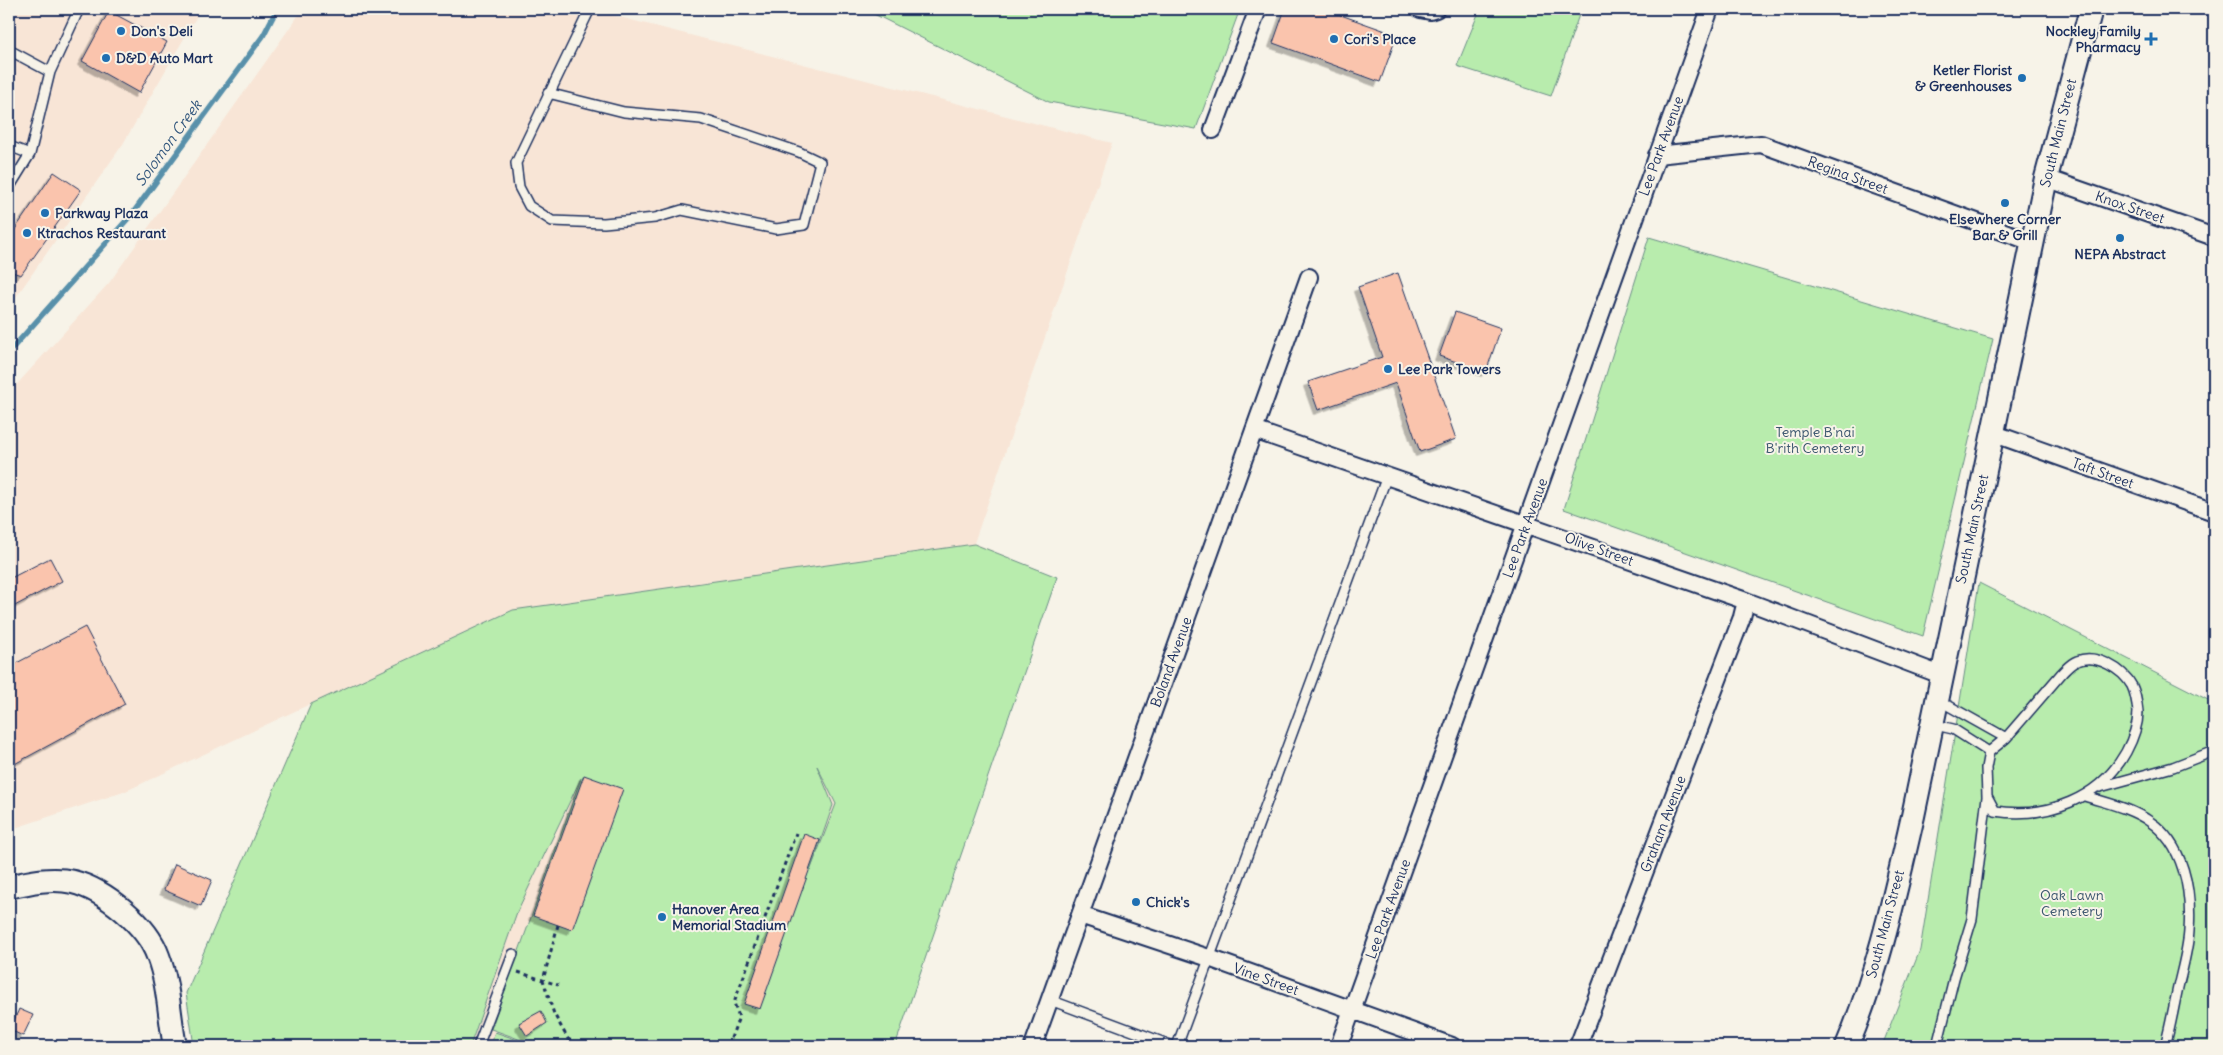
<svg xmlns="http://www.w3.org/2000/svg" width="2223" height="1055" viewBox="0 0 2223 1055" font-family="Delius,sans-serif">
	<style>
		.built { fill: #f8e5d6 }
		.green { fill: #b8ecad; stroke: #6a8e86; fill-rule: evenodd }
		.lines { fill: none; stroke-linecap: round; stroke-linejoin: round }
		.stream { stroke: #5890aa; stroke-width: 5.5 }
		.building { fill: #fac4ad; stroke: #1b2f5e; filter: url(#shadow) }
		.lane-casing { stroke: #1b2f5e; stroke-width: 12 }
		.street-casing { stroke: #1b2f5e; stroke-width: 20 }
		.secondary-casing { stroke: #1b2f5e; stroke-width: 26 }
		.path { stroke: #1b2f5e; stroke-width: 3; stroke-dasharray: 4 4; stroke-linecap: butt }
		.lane { stroke: #f7f3e8; stroke-width: 9 }
		.street { stroke: #f7f3e8; stroke-width: 16 }
		.secondary { stroke: #f7f3e8; stroke-width: 22 }
		.poi-dot { fill: #1f6fb2; stroke: #f7f3e8; stroke-width: 2 }
		.labels { text-anchor: middle; dominant-baseline: central; stroke-width: 4; stroke-linejoin: round; paint-order: stroke }
		.poi-label { font-size: 14px; font-weight: bold; fill: #1b2f5e; stroke: #f7f3e8; text-anchor: start }
		.street-label { font-size: 14px; fill: #1b2f5e; stroke: #f7f3e8 }
		.park-label { font-size: 14px; fill: #3a556e; stroke: #f7f3e8 }
		.water-label { font-size: 15px; font-style: italic; fill: #34587e; stroke: #f7f3e8 }
	</style>
	<defs>
		<filter id="shadow"><feDropShadow dx="-4.5" dy="4.5" stdDeviation="0" flood-color="#0004"/></filter>
	</defs>
	<rect width="100%" height="100%" fill="#f7f3e8"/>
	<filter id="ink" filterUnits="userSpaceOnUse"><feTurbulence type="fractalNoise" baseFrequency=".02" numOctaves="2"/><feDisplacementMap in="SourceGraphic" scale="10" xChannelSelector="R" yChannelSelector="G"/><feConvolveMatrix kernelMatrix="1 2 1 2 8 2 1 2 1" color-interpolation-filters="sRGB"/></filter>
	<g filter="url(#ink)">
		<path class="built" d="M9,9H201L123,144L9,307Z
			M303,9H588L1112,143L974,543L1057,577L895,1046H194L186,993L310,704L126,791L9,830V393L109,283Z"/>
		<path class="green" d="M858,9H1240L1196,129L1049,102L872,13Z
			M1480,9H1581L1551,96L1457,66Z
			M1649,237L1993,339L1923,636L1564,509Z
			M974,544L1057,577L895,1046H538L491,1029L581,778L517,912L470,1046H194L186,993L311,704L513,610ZM817,766L836,804L810,871L833,805Z
			M1979,583L2214,703V1046H1882L1920,950Z
			M495,1032L535,1046H489Z"/>
		<g class="lines">
			<path class="stream" d="M9,352L133,213L263,36L277,9"/>
		</g>
		<path class="building" d="M1285,9H1324L1397,35L1380,82L1273,43Z
			M109,11L167,42L139,93L82,61Z
			M54,172L81,190L21,275L9,271V238Z
			M1398,273L1456,439L1420,452L1396,383L1318,410L1308,382L1382,357L1358,287Z
			M1455,312L1501,328L1486,372L1439,356Z
			M50,558L62,581L9,609V579Z
			M85,627L125,704L9,767V667Z
			M584,775L623,789L572,930L533,916Z
			M804,834L820,840L760,1009L744,1004Z
			M175,864L212,880L201,906L164,890Z
			M19,1009L33,1015L23,1036L10,1030Z
			M541,1011L547,1023L527,1036L519,1023Z"/>
		<g class="lines">
			<defs>
				<path id="lane" d="M9,50L50,72
					M548,93L624,112L701,119L799,152L820,162L804,225L776,229L682,210L655,218L604,223L552,221L529,206L519,187L516,163L590,9
					M9,146L30,154
					M9,188L30,154L50,72L79,9
					M1949,706L2006,738L2062,673C2067,668 2071,663 2077,661C2096,653 2123,669 2132,686C2136,694 2137,703 2138,712C2138,727 2133,739 2126,752C2100,799 2047,819 1995,811L1987,796L1986,768L1989,752L2006,738
					M1931,724L1953,729L1989,752
					M2100,787L2173,767L2214,751
					M2085,796C2106,803 2131,808 2149,821C2184,844 2192,891 2189,931C2188,948 2183,966 2179,983C2174,1004 2171,1025 2165,1046
					M1050,1000L1173,1046
					M478,1046L513,954
					M1177,1046L1387,476
					M1937,1046L1954,978L1972,919L1987,797"/>
				<path id="street" d="M1420,9L1430,11L1436,9
					M1213,130L1258,9
					M1657,155L1761,144L2032,242
					M2046,178L2214,237
					M1254,430L1746,601L1941,675
					M1992,433L2214,512
					M1080,915L1209,958L1452,1046
					M1033,1046L1309,277
					M1339,1046L1710,9
					M1578,1046L1742,617L1746,601"/>
				<path id="secondary" d="M9,887C29,882 52,877 73,882C105,890 147,925 158,956C169,985 169,1016 175,1046
					M1847,1046C1878,973 1895,894 1913,816L2046,178L2091,9"/>
			</defs>
			<use href="#lane" class="lane-casing"/>
			<use href="#street" class="street-casing"/>
			<use href="#secondary" class="secondary-casing"/>
			<path class="path" d="M558,925L543,980L554,1014L568,1039L581,1046
				M518,972L558,985
				M728,1046L739,1017L734,1003L796,833"/>
			<use href="#lane" class="lane"/>
			<use href="#street" class="street"/>
			<use href="#secondary" class="secondary"/>
		</g>
	</g>
	<g class="poi-dot">
		<circle cx="121" cy="31" r="5"/>
		<circle cx="1334" cy="39" r="5"/>
		<path d="M2148.5 31.5h5v5h5v5h-5v5h-5v-5h-5v-5h5z"/>
		<circle cx="106" cy="58" r="5"/>
		<circle cx="2022" cy="78" r="5"/>
		<circle cx="2005" cy="203" r="5"/>
		<circle cx="45" cy="213" r="5"/>
		<circle cx="27" cy="233" r="5"/>
		<circle cx="2120" cy="238" r="5"/>
		<circle cx="1388" cy="369" r="5"/>
		<circle cx="1136" cy="902" r="5"/>
		<circle cx="662" cy="917" r="5"/>
	</g>
	<g class="labels">
		<g class="poi-label">
			<text x="131" y="31">Don's Deli</text>
			<text x="2141" y="31" text-anchor="end">Nockley Family<tspan x="2141" dy="16">Pharmacy</tspan></text>
			<text x="1344" y="39">Cori's Place</text>
			<text x="116" y="58">D&amp;D Auto Mart</text>
			<text x="2012" y="70" text-anchor="end">Ketler Florist<tspan x="2012" dy="16">&amp; Greenhouses</tspan></text>
			<text x="55" y="213">Parkway Plaza</text>
			<text x="2005" y="219" text-anchor="middle">Elsewhere Corner<tspan x="2005" dy="16">Bar &amp; Grill</tspan></text>
			<text x="37" y="233">Ktrachos Restaurant</text>
			<text x="2120" y="254" text-anchor="middle">NEPA Abstract</text>
			<text x="1398" y="369">Lee Park Towers</text>
			<text x="1146" y="902">Chick's</text>
			<text x="672" y="909">Hanover Area<tspan x="672" dy="16">Memorial Stadium</tspan></text>
		</g>
		<g class="street-label">
			<text transform="translate(2058 133) rotate(-76)">South Main Street</text>
			<text transform="translate(1661 146) rotate(-70)">Lee Park Avenue</text>
			<text transform="translate(1848 175) rotate(20)">Regina Street</text>
			<text transform="translate(2130 207) rotate(19)">Knox Street</text>
			<text transform="translate(2103 473) rotate(20)">Taft Street</text>
			<text transform="translate(1525 528) rotate(-70)">Lee Park Avenue</text>
			<text transform="translate(1972 529) rotate(-78)">South Main Street</text>
			<text transform="translate(1599 549) rotate(20)">Olive Street</text>
			<text transform="translate(1171 662) rotate(-70)">Boland Avenue</text>
			<text transform="translate(1663 824) rotate(-69)">Graham Avenue</text>
			<text transform="translate(1388 909) rotate(-70)">Lee Park Avenue</text>
			<text transform="translate(1885 924) rotate(-75)">South Main Street</text>
			<text transform="translate(1266 979) rotate(20)">Vine Street</text>
		</g>
		<g class="park-label">
			<text x="1815" y="432">Temple B'nai<tspan x="1815" dy="16">B'rith Cemetery</tspan></text>
			<text x="2072" y="895">Oak Lawn<tspan x="2072" dy="16">Cemetery</tspan></text>
		</g>
		<g class="water-label">
			<text transform="translate(168 143) rotate(-54)">Solomon Creek</text>
		</g>
	</g>
	<rect width="2223" height="1055" fill="none" stroke="#f7f3e8" stroke-width="30"/>
	<rect x="15" y="15" width="2193" height="1025" fill="none" stroke="#1b2f5e" stroke-width="2" filter="url(#ink)"/>
</svg>
